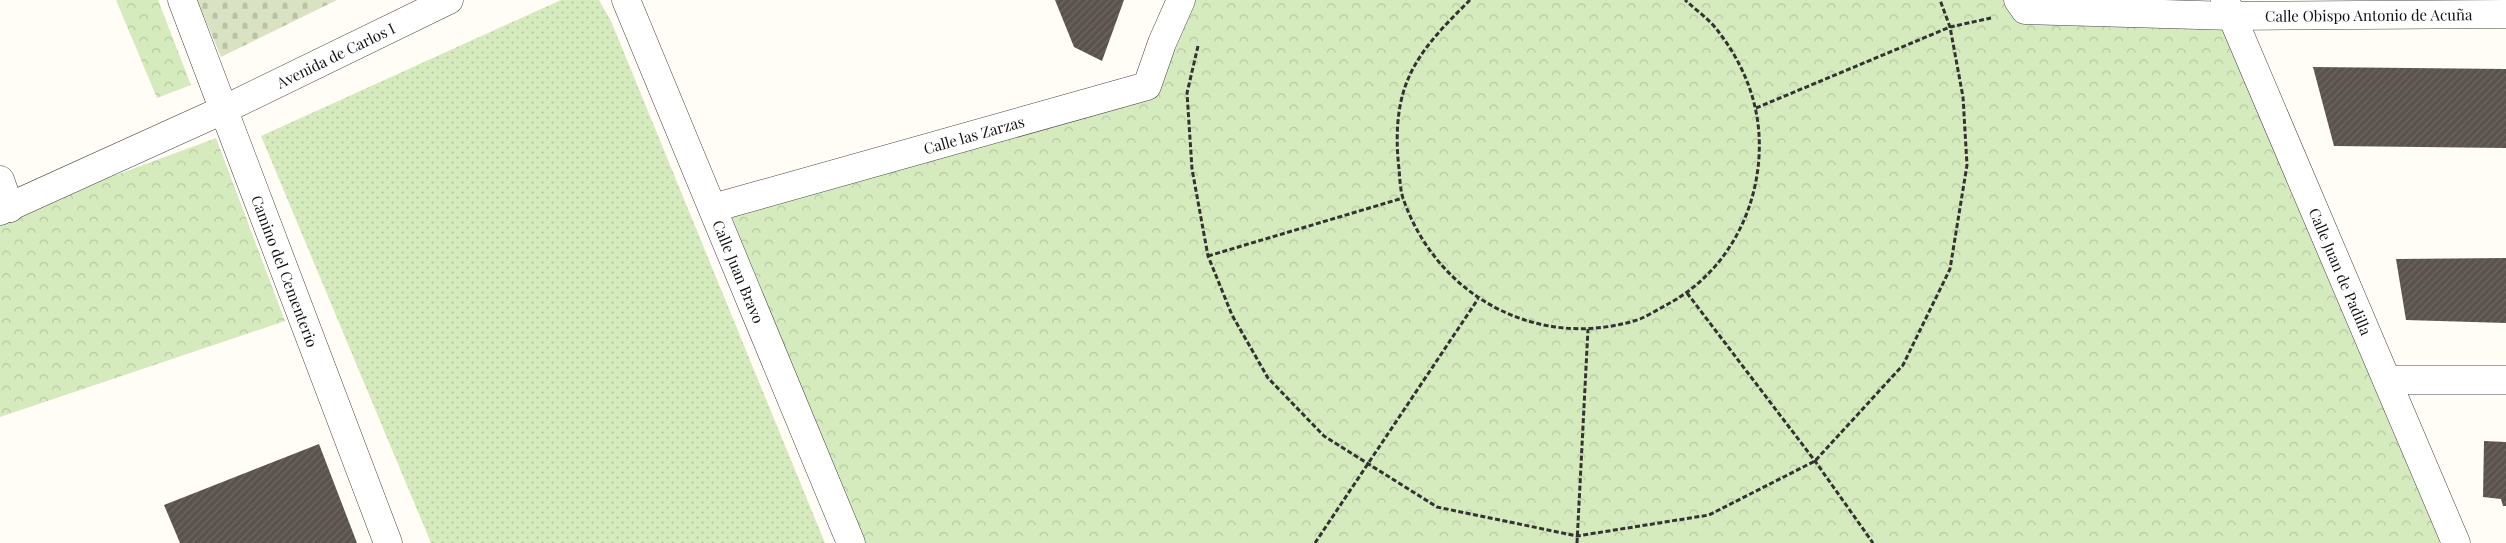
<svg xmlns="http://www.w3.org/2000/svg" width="2506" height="543" viewBox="0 0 2506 543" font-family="'Playfair Display',serif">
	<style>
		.grass { fill: url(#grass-dots) }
		.cemetery { fill: url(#cemetery-stones) }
		.park { fill: url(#park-crowns) }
		.building { fill: url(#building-hatch) }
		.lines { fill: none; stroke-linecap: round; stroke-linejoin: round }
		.street-casing { stroke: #444; stroke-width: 29 }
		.path { stroke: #333; stroke-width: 3; stroke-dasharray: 5 2.5; stroke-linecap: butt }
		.street { stroke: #fff; stroke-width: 28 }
		.labels { text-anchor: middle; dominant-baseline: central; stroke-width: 5; stroke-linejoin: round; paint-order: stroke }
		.street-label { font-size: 15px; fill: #111; stroke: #fff }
	</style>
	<defs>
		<pattern id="grass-dots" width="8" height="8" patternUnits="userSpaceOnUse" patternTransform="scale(1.25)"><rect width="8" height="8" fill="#d5ebbd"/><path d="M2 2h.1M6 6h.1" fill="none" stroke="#b6c8a1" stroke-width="1.8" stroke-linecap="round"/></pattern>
		<pattern id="cemetery-stones" width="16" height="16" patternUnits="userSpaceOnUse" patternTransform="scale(1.25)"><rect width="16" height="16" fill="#d9e3c4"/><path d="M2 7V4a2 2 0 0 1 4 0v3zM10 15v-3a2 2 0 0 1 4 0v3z" fill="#b9c2a7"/></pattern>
		<pattern id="park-crowns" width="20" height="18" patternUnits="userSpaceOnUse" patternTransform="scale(1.25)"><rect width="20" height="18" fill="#d5ebbd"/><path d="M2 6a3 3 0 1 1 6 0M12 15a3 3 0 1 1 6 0" fill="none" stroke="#b6c8a1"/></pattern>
		<pattern id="building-hatch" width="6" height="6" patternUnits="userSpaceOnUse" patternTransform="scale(1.25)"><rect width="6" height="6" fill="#5a524d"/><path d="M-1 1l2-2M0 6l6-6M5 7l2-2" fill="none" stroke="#6d6662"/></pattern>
	</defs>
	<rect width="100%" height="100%" fill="#fffdf5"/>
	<path class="grass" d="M561,0H599L611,21L825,543H431L261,136Z"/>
	<path class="cemetery" d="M197,0H337L221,57Z"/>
	<path class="park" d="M116,0H158L191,85L157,98Z
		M1181,0H2018L2233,16L2456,543H851L713,208L1146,86Z
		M216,138L285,321L0,417V218Z"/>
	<path class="building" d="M1055,0H1124L1102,61L1074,47Z
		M2313,67L2506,69V148L2334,146Z
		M2506,258V323L2406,320L2396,259Z
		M2484,441L2506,442V506H2503L2501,499L2483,497Z
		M319,444L357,543H180L164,505Z"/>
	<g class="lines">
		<defs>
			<g id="street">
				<path id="s1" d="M182,0L388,543"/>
				<path id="s2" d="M626,0L851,543"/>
				<path id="s3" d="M2018,0L2025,10L2233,16L2506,14"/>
				<path id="s4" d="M2225,0L2456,543"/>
				<path d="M0,180L10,208"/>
				<path id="s5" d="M713,208L1147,86L1162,43L1181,0"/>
				<path id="s6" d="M0,211L223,110L449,0"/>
				<path d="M2387,380H2506"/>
			</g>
		</defs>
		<use href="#street" class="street-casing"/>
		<path class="path" d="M1470,0C1444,26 1417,52 1405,87C1396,113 1396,143 1399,169C1400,179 1400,191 1404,201C1439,298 1540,352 1640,319C1649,315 1659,309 1668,304C1713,280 1744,236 1755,186C1767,129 1754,78 1718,31C1710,20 1696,10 1685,0
			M1198,46L1187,93L1192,169L1208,256L1232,315L1268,378L1324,436L1437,507L1577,536L1709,515L1815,461L1903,365L1950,269L1967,165L1963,97L1950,27L1940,0
			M1756,108L1950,27L1991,18
			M1208,256L1403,198
			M1687,293L1815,461L1873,543
			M1315,543L1478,299
			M1577,543L1588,329"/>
		<use href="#street" class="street"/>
	</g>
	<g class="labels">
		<g class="street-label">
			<text stroke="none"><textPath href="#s3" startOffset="356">Calle Obispo Antonio de Acuña</textPath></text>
			<text stroke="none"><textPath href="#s6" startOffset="370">Avenida de Carlos I</textPath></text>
			<text stroke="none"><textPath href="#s5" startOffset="271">Calle las Zarzas</textPath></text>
			<text stroke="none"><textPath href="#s2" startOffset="294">Calle Juan Bravo</textPath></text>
			<text stroke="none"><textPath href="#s4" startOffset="295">Calle Juan de Padilla</textPath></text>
			<text stroke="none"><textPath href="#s1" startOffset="290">Camino del Cementerio</textPath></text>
		</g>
	</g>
</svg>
